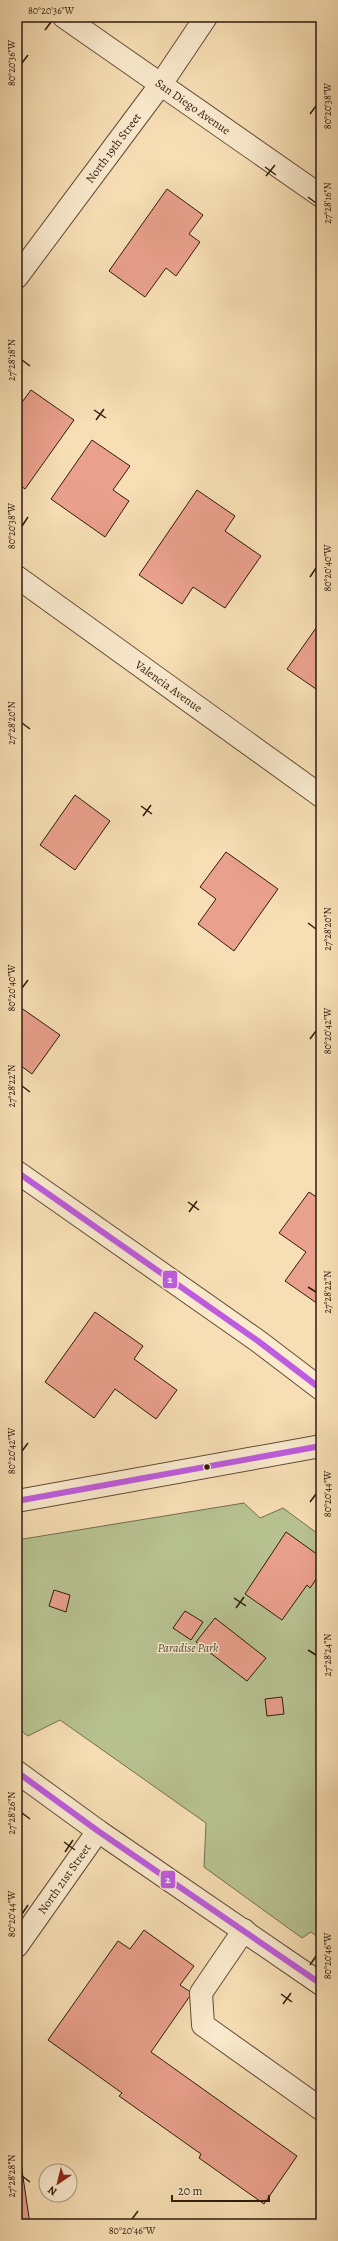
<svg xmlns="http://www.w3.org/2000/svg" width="338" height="2241" viewBox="0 0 338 2241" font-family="Alegreya,serif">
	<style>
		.green { fill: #b8c291; stroke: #746e4e }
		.building { fill: #e9a08c; stroke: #2f1b0c }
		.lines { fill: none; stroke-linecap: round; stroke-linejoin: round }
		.minor-casing { stroke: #614c36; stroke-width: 24 }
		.minor { stroke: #faeace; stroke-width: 22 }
		.bus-1-casing { stroke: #faeace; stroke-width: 9 }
		.bus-1 { stroke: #be5ce0; stroke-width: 6 }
		.ticks { fill: none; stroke: #2f1b0c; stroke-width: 1.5 }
		.bus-dot { fill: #2f1b0c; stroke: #faeace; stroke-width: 1.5 }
		.labels { text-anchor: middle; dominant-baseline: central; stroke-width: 3; stroke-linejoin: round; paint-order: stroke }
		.street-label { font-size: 12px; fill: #2f1b0c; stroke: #faeace }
		.park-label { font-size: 12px; font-style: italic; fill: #584d34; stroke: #faeace }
		.line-badge { stroke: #faeace; stroke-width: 1.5 }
		.badge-label { font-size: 11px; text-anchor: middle; font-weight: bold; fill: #fff }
		.neatline { fill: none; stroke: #2f1b0c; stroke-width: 1.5 }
		.ticks-label { font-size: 10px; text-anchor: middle; fill: #2f1b0c }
	</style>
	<rect width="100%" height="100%" fill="#f7deb4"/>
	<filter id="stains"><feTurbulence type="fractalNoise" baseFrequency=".005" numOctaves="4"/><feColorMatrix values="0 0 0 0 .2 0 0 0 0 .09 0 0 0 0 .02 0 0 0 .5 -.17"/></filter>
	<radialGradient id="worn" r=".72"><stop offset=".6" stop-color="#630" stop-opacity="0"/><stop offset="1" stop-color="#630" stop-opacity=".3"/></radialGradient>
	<path class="green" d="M244,1503L260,1518L283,1508L321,1536V1939L311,1932L302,1938L204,1867L206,1823L60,1720L28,1736L17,1728V1540Z"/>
	<path class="building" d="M167,189L203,215L189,234L200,242L176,276L166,268L145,297L109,271Z
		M31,390L74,420L25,489L17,483V409Z
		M92,440L130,466L113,490L129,501L105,537L51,499Z
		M197,490L235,516L225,531L261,556L225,608L193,587L182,604L139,575Z
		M321,621V681L316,689L287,669Z
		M75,795L110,821L75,870L40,845Z
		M226,852L278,889L234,951L198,924L216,899L200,887Z
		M17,980L22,984L17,991Z
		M17,1005L60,1035L32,1074L17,1063Z
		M309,1192L321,1200V1300L318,1304L285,1281L306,1252L279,1233Z
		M95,1312L143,1346L134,1359L177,1390L156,1419L115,1389L94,1418L45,1382Z
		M286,1532L321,1557V1572L310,1588L307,1585L282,1620L245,1594Z
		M54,1590L70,1595L66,1612L49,1606Z
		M185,1611L203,1622L191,1640L173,1628Z
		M215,1618L266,1658L247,1681L196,1642Z
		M282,1697L284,1714L267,1716L265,1699Z
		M144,1930L194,1966L180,1985L192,1993L151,2052L297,2156L264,2204L199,2158L201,2154L119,2096L122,2093L48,2040L118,1941L130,1949Z
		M20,2157L30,2224H17V2158Z"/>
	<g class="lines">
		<defs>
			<g id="minor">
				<path id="s1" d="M64,17L321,196"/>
				<path id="s2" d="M17,277L161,84L206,17"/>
				<path id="s3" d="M17,577L321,796"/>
				<path d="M17,1172L258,1341L321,1389"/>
				<path d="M17,1501L321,1446"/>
				<path d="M17,1772L98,1831L321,1984"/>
				<path d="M244,1930L201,1993L203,2025L321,2109"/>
				<path id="s4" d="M17,1946L98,1831"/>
			</g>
		</defs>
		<use href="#minor" class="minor-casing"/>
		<use href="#minor" class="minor"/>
		<defs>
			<path id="bus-1" d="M17,1172L258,1341L321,1389
				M17,1501L321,1446
				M17,1772L98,1831L321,1984"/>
		</defs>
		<use href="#bus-1" class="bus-1-casing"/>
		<use href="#bus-1" class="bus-1"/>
	</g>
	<path class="ticks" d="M45,30L51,22M22,63L28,55M310,114L316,106M265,167L276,175M266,176L275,165M308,197L316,203M22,360L30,366M94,410L106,418M96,420L104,409M22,526L28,517M310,577L316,568M22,723L30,729M141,806L152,814M143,816L151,805M308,923L316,929M22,988L28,980M310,1039L316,1031M22,1086L30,1092M188,1202L199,1210M189,1212L197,1201M308,1287L316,1292M22,1451L28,1443M310,1502L316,1494M234,1598L246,1606M236,1608L244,1597M308,1650L316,1655M22,1813L30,1819M64,1842L75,1850M65,1852L73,1840M22,1914L28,1905M310,1965L316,1956M281,1994L292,2002M283,2004L291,1993M22,2176L30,2182M132,2219L138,2211"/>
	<circle class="bus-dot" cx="207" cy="1467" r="3.5"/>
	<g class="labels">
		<g class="street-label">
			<text stroke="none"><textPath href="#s1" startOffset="157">San Diego Avenue</textPath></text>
			<text stroke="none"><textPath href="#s2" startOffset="161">North 19th Street</textPath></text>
			<text stroke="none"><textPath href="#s3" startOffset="187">Valencia Avenue</textPath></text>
			<text stroke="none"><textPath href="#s4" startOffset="82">North 21st Street</textPath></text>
		</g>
		<g class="park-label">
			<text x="188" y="1648">Paradise Park</text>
		</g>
	</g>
	<g class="line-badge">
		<rect x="162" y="1270" width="16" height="19" rx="4" fill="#be5ce0"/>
		<rect x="160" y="1870" width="16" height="19" rx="4" fill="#be5ce0"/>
	</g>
	<g class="badge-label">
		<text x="170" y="1283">2</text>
		<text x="168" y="1883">2</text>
	</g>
	<rect width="338" height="2241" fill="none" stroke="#f7deb4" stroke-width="44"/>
	<g transform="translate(58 2183) rotate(215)"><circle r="19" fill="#faeace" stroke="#a99780"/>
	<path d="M0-3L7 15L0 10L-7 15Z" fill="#8f2418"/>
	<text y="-6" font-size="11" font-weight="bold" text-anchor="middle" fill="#2f1b0c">N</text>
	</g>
	<path d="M172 2195v6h97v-6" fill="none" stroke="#2f1b0c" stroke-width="2"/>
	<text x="178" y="2195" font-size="12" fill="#2f1b0c" stroke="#faeace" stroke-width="3" paint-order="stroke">20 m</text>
	<rect x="22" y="22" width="294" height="2197" class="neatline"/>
	<g class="ticks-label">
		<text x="51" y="14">80°20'36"W</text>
		<text transform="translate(11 63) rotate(-90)" y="4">80°20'36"W</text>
		<text transform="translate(327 106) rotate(-90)" y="4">80°20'38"W</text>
		<text transform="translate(327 203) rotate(-90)" y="4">27°28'16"N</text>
		<text transform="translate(11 360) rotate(-90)" y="4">27°28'18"N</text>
		<text transform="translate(11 526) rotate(-90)" y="4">80°20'38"W</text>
		<text transform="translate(327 568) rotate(-90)" y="4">80°20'40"W</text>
		<text transform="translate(11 723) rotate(-90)" y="4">27°28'20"N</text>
		<text transform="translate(327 929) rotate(-90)" y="4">27°28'20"N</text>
		<text transform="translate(11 988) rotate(-90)" y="4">80°20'40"W</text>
		<text transform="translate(327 1031) rotate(-90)" y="4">80°20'42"W</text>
		<text transform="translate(11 1086) rotate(-90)" y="4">27°28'22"N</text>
		<text transform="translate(327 1292) rotate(-90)" y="4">27°28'22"N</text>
		<text transform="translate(11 1451) rotate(-90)" y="4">80°20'42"W</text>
		<text transform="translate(327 1494) rotate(-90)" y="4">80°20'44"W</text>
		<text transform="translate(327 1655) rotate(-90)" y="4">27°28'24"N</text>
		<text transform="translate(11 1813) rotate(-90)" y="4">27°28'26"N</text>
		<text transform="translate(11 1914) rotate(-90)" y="4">80°20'44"W</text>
		<text transform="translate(327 1956) rotate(-90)" y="4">80°20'46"W</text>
		<text transform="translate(11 2176) rotate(-90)" y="4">27°28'28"N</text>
		<text x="132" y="2234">80°20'46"W</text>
	</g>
	<rect width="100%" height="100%" filter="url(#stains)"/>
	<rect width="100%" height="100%" fill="url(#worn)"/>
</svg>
